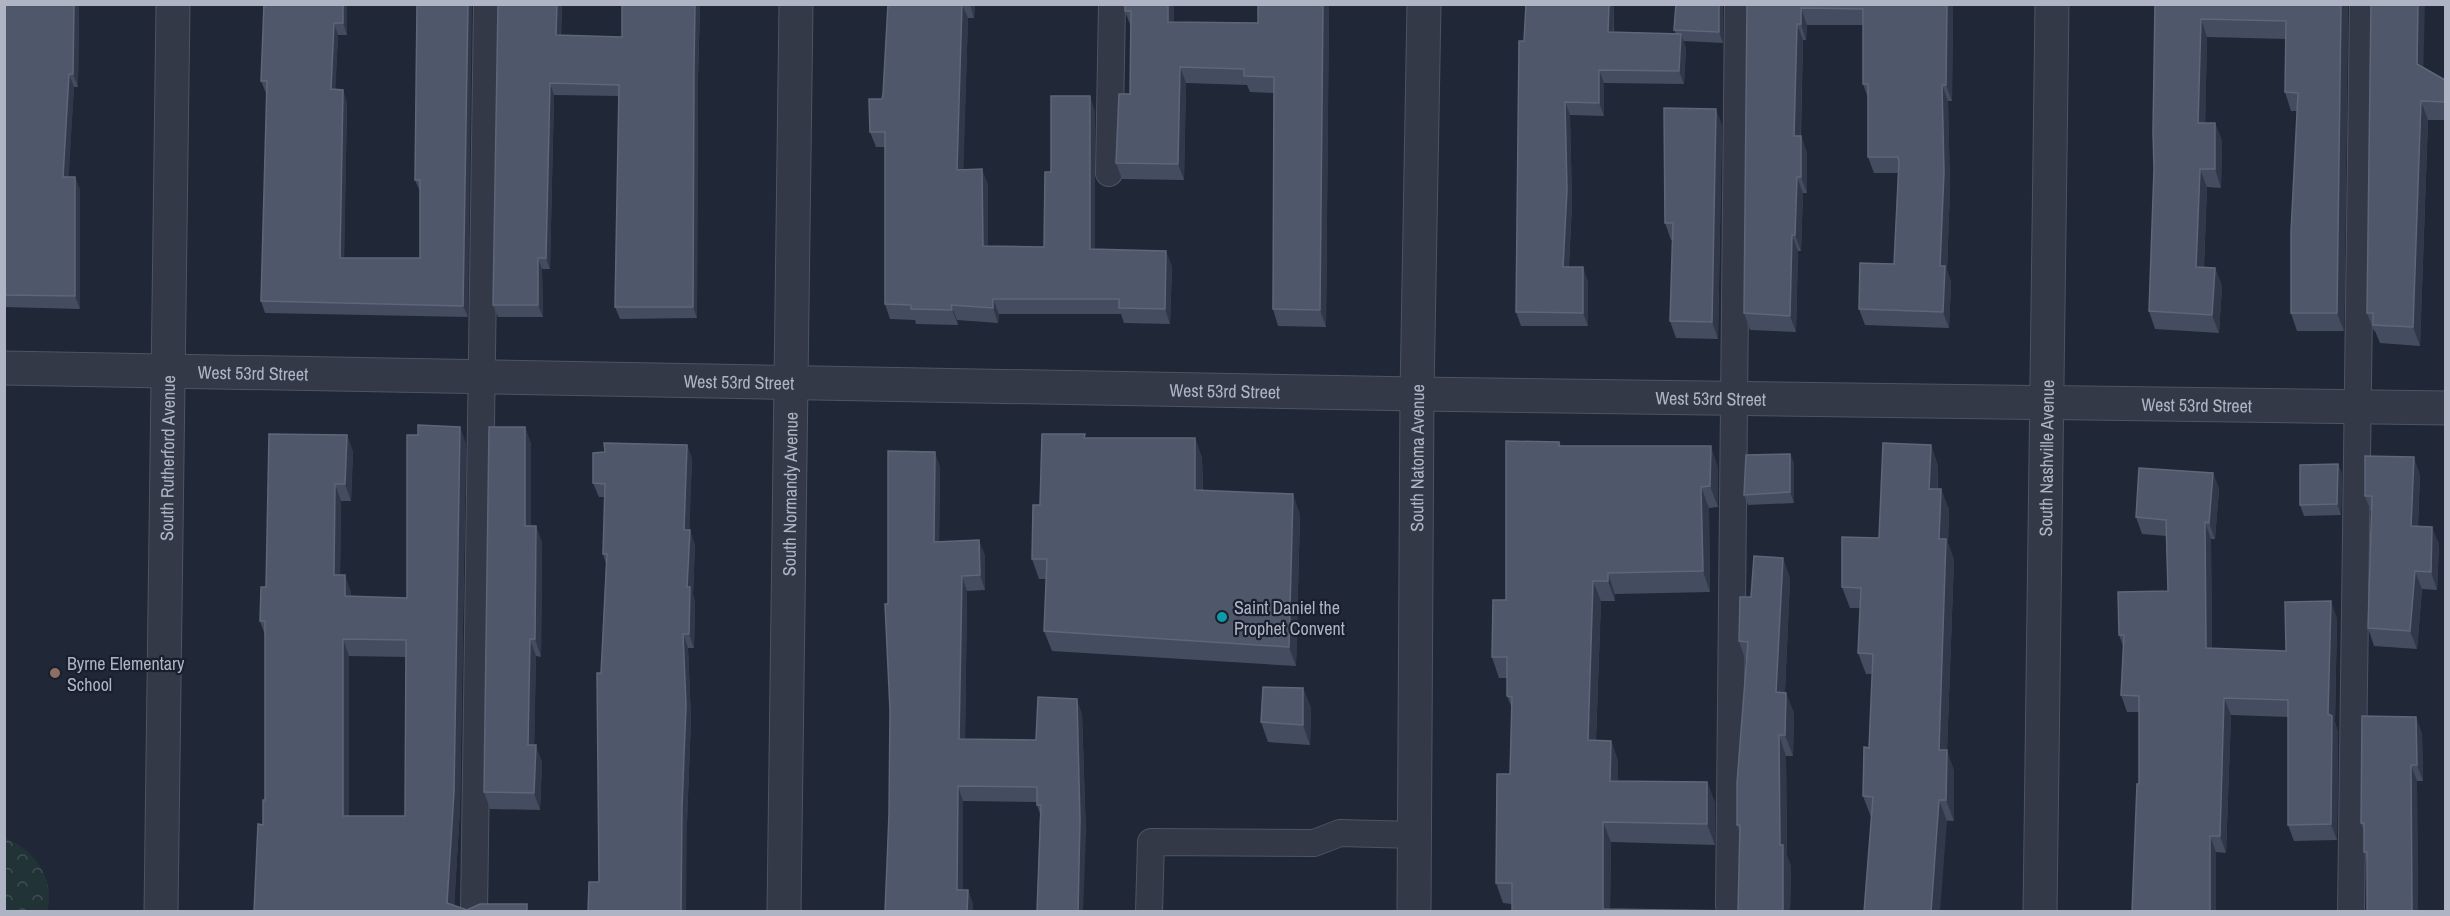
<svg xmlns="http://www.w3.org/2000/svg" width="2450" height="916" viewBox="0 0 2450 916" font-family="'Archivo Narrow',sans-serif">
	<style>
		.park { fill: url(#park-crowns) }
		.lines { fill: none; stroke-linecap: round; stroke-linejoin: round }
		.service-casing { stroke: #4e5462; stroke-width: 28 }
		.minor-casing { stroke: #4e5462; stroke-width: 35 }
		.service { stroke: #343948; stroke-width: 26 }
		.minor { stroke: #343948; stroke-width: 33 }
		.wall { fill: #444c5f; fill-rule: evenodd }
		.shaded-wall { fill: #31384a }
		.building { fill: #4f576a; stroke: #5e6678; stroke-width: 1.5; fill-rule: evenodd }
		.culture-dot { fill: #0f9aa8; stroke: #191f2c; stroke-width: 2 }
		.education-dot { fill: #8d6e63; stroke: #191f2c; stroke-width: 2 }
		.labels { text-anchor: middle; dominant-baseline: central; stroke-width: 4.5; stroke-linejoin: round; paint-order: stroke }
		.street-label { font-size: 18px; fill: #aeb4c4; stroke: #191f2c }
		.poi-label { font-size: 18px; fill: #aeb4c4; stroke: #191f2c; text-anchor: start }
	</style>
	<defs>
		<pattern id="park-crowns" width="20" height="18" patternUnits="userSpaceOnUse" patternTransform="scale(1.5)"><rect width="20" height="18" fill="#223338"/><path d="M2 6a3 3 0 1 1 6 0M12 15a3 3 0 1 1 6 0" fill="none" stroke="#404e53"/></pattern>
	</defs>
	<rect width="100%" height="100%" fill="#202737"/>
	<path class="park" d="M5,838C34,849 56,879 47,911H5Z"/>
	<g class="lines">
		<defs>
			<path id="service" d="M1109,173L1112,4
				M1729,905L1738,4
				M474,912L487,4
				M1149,912L1151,842L1314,843L1340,833L1415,835
				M2351,912L2363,4"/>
			<g id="minor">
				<path id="s1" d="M4,368L1417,394L2446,408"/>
				<path id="s2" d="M161,912L173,4"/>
				<path id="s3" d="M784,912L796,4"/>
				<path id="s4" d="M1414,912L1417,394L1424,4"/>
				<path id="s5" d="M2040,912L2052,4"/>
			</g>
		</defs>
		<use href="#service" class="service-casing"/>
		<use href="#minor" class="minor-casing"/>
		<use href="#service" class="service"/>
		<use href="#minor" class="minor"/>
	</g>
	<path class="wall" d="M4,4H79L78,87H74L68,177H75L80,190V309L4,307Z
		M264,4H347V35H338L335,90L347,102L344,258H420V191L415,180L417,4L468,317L265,313L261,301L267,93H266L261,81Z
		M498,4H562L561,36L622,37V4H700L698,78L697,318L620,319L615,307L619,96L554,95L550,269H542L543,317H498L493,305Z
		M888,4H975L974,18H968L963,169L988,184V246L1044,247L1051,172L1095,111V249L1172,266L1170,324L1124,323L1121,314H999L998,323L957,320L958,325L916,324L915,320L890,319L885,304V147H876L870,132L883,94Z
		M1125,4L1174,22L1258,23V4H1329L1326,327L1278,326L1273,309L1274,93L1250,92L1247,85L1186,83L1184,180L1122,179L1116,163L1130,94L1131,27L1125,11Z
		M1526,4H1614V32L1676,34L1674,30L1723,7V43L1683,41L1686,48L1684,84L1604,83V116L1570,115L1572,204L1569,267L1588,281V326H1521L1516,312Z
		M1747,4H1953L1952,101H1948L1950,188L1947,270L1951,282L1949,328L1865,325L1859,309L1894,264L1898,173H1874L1868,157V98L1863,84V25H1807L1806,40H1803L1801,136L1807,153V193H1803L1801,251H1798L1796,332L1750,330L1744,313Z
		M2155,4H2348L2344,331H2297L2291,313L2297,111H2291L2285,92L2286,39L2207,37L2205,123H2215L2222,141L2221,188L2207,187L2204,267L2215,268L2222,286L2219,333L2155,329L2149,311L2154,169Z
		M2424,68L2445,80V120H2428L2420,346L2380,343L2375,331H2374L2367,313Z
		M1722,125L1718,339L1676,338L1670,321L1672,240H1671L1665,223Z
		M525,427L531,444V526H536L542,543L541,657L536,656L534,745L542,762L540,810L490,809L484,792Z
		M347,435L353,452L351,501H341L340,575L351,592V597L407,598L466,443L460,809L454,906L467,910L529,912H254L265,800V635L260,621ZM349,656L406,657L405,816H349Z
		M1086,438H1195L1202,458L1203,491L1300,514L1296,666L1052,651L1044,631L1046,579H1039L1032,559L1040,505Z
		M1559,442L1561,446L1718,467V507L1709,508L1710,592L1615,594V601H1601L1596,740L1611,741L1618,761V781L1707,782L1715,803V845L1611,842L1610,909L1738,911L1740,832L1737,825L1746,662L1739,641L1751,597L1783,558L1790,579L1785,692L1794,713L1793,756H1786L1787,856L1791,866L1790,912H1512V904L1503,903L1496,883L1510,774L1512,708L1507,696V678H1499L1492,657L1506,600Z
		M687,445L692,459L689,530L695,545L693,594L695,602L694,648H688L691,719L687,822L599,882L601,673L606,564L603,554L605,497H599L593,483Z
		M1931,445L1938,466V489H1941L1949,510L1948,543L1954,560L1947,751L1954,771V821L1871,817L1863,796L1869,748L1872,674H1866L1858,653L1860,608H1850L1842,587L1879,538Z
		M1790,454L1794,464V503L1748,505L1744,495Z
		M2338,464L2342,474L2341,515L2304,516L2300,505Z
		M940,467L939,541L985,555V590L967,591L965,739L1036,740L1082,714L1086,835L1037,911L1040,814L1037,805V802L963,801V890H968L973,905V912H885L889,814L890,710L888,604Z
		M2213,473L2219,489L2215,539H2211L2212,648L2286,651L2337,618L2335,722L2338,733L2337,840L2294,841L2288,825V717L2231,715L2226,853L2216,852V912H2132L2139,784V712H2127L2121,695L2123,646L2119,635L2168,591L2166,536L2142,534L2136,517Z
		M2420,475L2418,526L2439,544L2437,590L2422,589L2417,649L2374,646L2368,628L2372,514L2365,496Z
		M1303,688L1311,708L1310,745L1268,742L1261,722Z
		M2422,733L2423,781H2417L2418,912H2367V861L2364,852V831L2361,823Z"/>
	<path class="shaded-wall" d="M74,4H79L78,87L73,74Z
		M343,4H347V35L343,23Z
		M468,4H472L468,317L463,306Z
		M557,4H562L560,47L556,35Z
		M695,4H700L698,78L697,318L693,307L694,67Z
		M962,4L968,18L963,185L957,170Z
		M970,4H975L974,18Z
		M1168,4H1174V38L1168,22Z
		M1323,4H1329L1326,327L1320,310Z
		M1609,4H1614L1613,45L1608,32Z
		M1719,4H1722L1723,7V43L1719,32Z
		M1947,4H1953L1952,101L1946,85Z
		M2341,4H2348L2344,331L2337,313Z
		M2418,4H2425L2423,82L2417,64Z
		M1801,8L1807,25L1806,40L1801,24Z
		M2201,19L2207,37L2205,141L2198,123Z
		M334,23L338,35L335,101L331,89Z
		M1797,24L1803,40L1800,152L1794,136Z
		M1681,34L1686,48L1684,84L1679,71Z
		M1180,67L1186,83L1184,180L1178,164Z
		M1599,70L1604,83V116L1599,103Z
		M69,74L74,87L68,190L63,177Z
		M550,83L554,95L550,269L546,258Z
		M1942,85L1948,101L1950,188L1947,270L1951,282L1949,328L1943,312L1940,266Z
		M343,90L347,102L344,269L340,258Z
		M1090,96L1095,111V264L1090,249Z
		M2421,101L2428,120L2420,346L2413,327Z
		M1565,102L1570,115L1572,204L1568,281L1563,267Z
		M1716,109L1722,125L1718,339L1712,322Z
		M2215,123L2222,141L2221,188L2215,169Z
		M1801,136L1807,153V193L1801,177Z
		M982,169L988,184V261L983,246Z
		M2200,169L2207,187L2203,285L2196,267Z
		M75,177L80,190V309L75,296Z
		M1797,177L1803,193L1801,251L1795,235Z
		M1792,235L1798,251L1796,332L1790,316Z
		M1166,251L1172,266L1170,324L1165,309Z
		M538,258L542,269L543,317L538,305Z
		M1583,267L1588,281V326L1583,313Z
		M2215,268L2222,286L2219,333L2212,315Z
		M993,299L999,314L998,323L993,308Z
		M951,305L957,320L958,325L952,310Z
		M460,427L466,443L460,809L454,912L447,903Z
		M525,427L531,444V543L525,526Z
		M347,435L353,452L351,501L345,484Z
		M1195,438L1202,458L1203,510L1195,490Z
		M687,445L692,459L689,544L684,530Z
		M1931,445L1938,466L1937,510L1929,489Z
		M1711,446L1718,467V507L1710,486Z
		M935,452L940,467L939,557L934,542Z
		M1790,454L1794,464V503L1790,492Z
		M2414,457L2420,475L2417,544L2411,526Z
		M2338,464L2342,474L2341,515L2337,504Z
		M2213,473L2219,489L2215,539L2209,523Z
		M335,484L341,501L340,591L334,575Z
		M1701,487L1709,508L1710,592L1703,571Z
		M1941,489L1949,510L1948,543L1954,560L1947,751L1954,771V821L1946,800L1939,750V539Z
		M1293,494L1300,514L1296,666L1289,647Z
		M2205,522L2211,539L2212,665L2206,648Z
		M536,526L542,543L541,657L535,639Z
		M2432,527L2439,544L2437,590L2431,572Z
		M690,530L695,545L693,594L695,602L694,648L689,634L687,587Z
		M979,540L985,555V590L980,575Z
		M1783,558L1790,579L1784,713L1776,692Z
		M2415,571L2422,589L2417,649L2410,631Z
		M1608,573L1615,594V601L1608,581Z
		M345,575L351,592V613L345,596Z
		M962,576L967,591L965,754L959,739Z
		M1593,581L1601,601L1595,761L1588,740Z
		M2331,601L2337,618L2335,722L2338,733L2337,840L2331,824L2328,714Z
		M683,634L688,648L691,719L687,822L686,912H681Z
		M343,639L349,656V833L343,816Z
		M530,639L536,656L534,762L528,745Z
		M1303,688L1311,708L1310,745L1303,725Z
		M1786,693L1794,713L1793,756L1785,735Z
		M2224,698L2231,715L2226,853L2220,836Z
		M1077,699L1082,714L1086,835L1083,912H1078Z
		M2416,717L2422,733L2423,781L2417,765Z
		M1779,735L1786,756L1787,856L1791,866L1790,912H1783L1780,845Z
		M1611,741L1618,761V802L1610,781Z
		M536,745L542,762L540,810L534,793Z
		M2411,765L2417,781L2418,912L2412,911Z
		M1707,782L1715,803V845L1707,824Z
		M958,786L963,801V905L957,890Z
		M1939,800L1947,821L1940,912H1931Z
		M1603,822L1611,842L1610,912L1603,909Z
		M2210,836L2216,852V912H2210Z
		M968,890L973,905V912H967Z"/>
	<path class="building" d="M4,4H74L73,74H69L63,177H75V296L4,295Z
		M264,4H343V23H334L331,89L343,90L340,258H420V180H415L417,4H468L463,306L261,301L267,81H261Z
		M498,4H557L556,35L622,37V4H695L694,67L693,307H615L619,85L550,83L546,258H538V305H493Z
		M888,4H962L957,170L982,169L983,246L1044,247L1045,172H1051V96H1090V249L1166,251L1165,309L1119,308V299H993V308L951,305L952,310L911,309V305L885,304V132H870L869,99H882L883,94Z
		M1125,4H1168V22L1258,23V4H1323L1320,310L1273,309L1274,77L1244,76V69L1180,67L1178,164L1116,163L1119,94H1130L1131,11H1125Z
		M1526,4H1609L1608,32L1681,34L1679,71L1599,70V103L1565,102L1567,190L1563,267H1583V313L1516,312L1519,41H1524Z
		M1676,4H1719V32L1674,30Z
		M1747,4H1947L1946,85H1942L1944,172L1940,266H1945L1943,312L1859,309L1860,263L1894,264L1899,162L1898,157H1868V84H1863V9L1801,8V24H1797L1794,136H1801V177H1797L1795,235H1792L1790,316L1744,313Z
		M2155,4H2341L2337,313H2291V232L2298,93L2285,92L2286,21L2201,19L2198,123H2215V169H2200L2196,267L2215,268L2212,315L2149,311L2154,169L2153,132Z
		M2371,4H2418L2417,64L2445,80V102L2421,101L2413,327L2373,325V313H2367Z
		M1664,108L1716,109L1712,322L1670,321L1673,223H1665Z
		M418,425L460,427L454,792L447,903L467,910L480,904H527V912H254L258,824L263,825V800H265V621H260L261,587H266L269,434L347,435L345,484H335L334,575H345V596L407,598V435H418ZM343,639L406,640L405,816H343Z
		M489,427H525V526H536L535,639H530L528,745H536L534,793L484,792Z
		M1042,434H1085L1084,438H1195V490L1293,494L1289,647L1044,631L1047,559H1032L1033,505H1040Z
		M1506,441L1559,442V446H1711L1710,486L1701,487L1703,571L1608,573V581H1593L1588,740L1611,741L1610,781L1707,782V824L1603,822V909L1738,911L1740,825H1737V783L1748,642L1739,641L1740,597H1751L1754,556L1783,558L1776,692L1786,693L1785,735H1779L1780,845H1783V912H1512V883H1496L1497,774H1510L1512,697L1507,696V657H1492L1493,600H1506Z
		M604,443L687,445L684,530H690L687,587H690L689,634H683L686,705L682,807L681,912H588L589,882H599L597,673H601L607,554H603L605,484L593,483V453L605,452Z
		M1883,443L1931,445L1929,489H1941L1939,539H1946L1939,750H1947L1946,800H1939L1931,912H1864L1873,797L1863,796L1864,747L1869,748L1873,654L1858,653L1861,588L1842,587V537L1879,538Z
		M888,451L935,452L934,542L979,540L980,575L962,576L959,739L1036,740L1038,697L1077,699L1080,820L1078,912H1030L1037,911L1041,805H1037V787L958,786L957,890H968L967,912H885L889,814L890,710L885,604H888Z
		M1790,454V492L1744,495L1746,455Z
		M2365,456L2414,457L2411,526L2432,527L2431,572L2415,571L2410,631L2368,628L2372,496H2365Z
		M2338,464L2337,504L2300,505V465Z
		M2139,468L2213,473L2209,523L2205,522L2206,648L2286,651L2285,602L2331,601L2328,714L2332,716L2331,824L2288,825V700L2224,698L2220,836H2210V912H2132L2137,784H2139V696L2121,695L2124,635H2119L2118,592L2168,591L2166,520L2136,517Z
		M1263,687L1303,688V725L1261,722Z
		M2362,716L2416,717L2417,765H2411L2412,911L2367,912V852H2364V823H2361Z"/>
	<circle class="culture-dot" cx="1222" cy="617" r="6"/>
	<circle class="education-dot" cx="55" cy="673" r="6"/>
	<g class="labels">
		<g class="street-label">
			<text stroke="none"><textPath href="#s1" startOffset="249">West 53rd Street</textPath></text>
			<text stroke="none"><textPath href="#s1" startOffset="735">West 53rd Street</textPath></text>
			<text stroke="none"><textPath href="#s1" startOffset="1221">West 53rd Street</textPath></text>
			<text stroke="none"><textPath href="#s1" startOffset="1707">West 53rd Street</textPath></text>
			<text stroke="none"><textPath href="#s1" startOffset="2193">West 53rd Street</textPath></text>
			<text stroke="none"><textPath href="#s2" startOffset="454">South Rutherford Avenue</textPath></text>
			<text stroke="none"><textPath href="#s4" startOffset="454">South Natoma Avenue</textPath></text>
			<text stroke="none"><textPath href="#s5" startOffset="454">South Nashville Avenue</textPath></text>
			<text stroke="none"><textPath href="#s3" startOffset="418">South Normandy Avenue</textPath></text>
		</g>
		<g class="poi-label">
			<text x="1234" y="607">Saint Daniel the<tspan x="1234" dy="21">Prophet Convent</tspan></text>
			<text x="67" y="663">Byrne Elementary<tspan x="67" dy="21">School</tspan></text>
		</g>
	</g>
	<rect width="2450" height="916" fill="none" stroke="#aeb4c4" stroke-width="12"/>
</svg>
